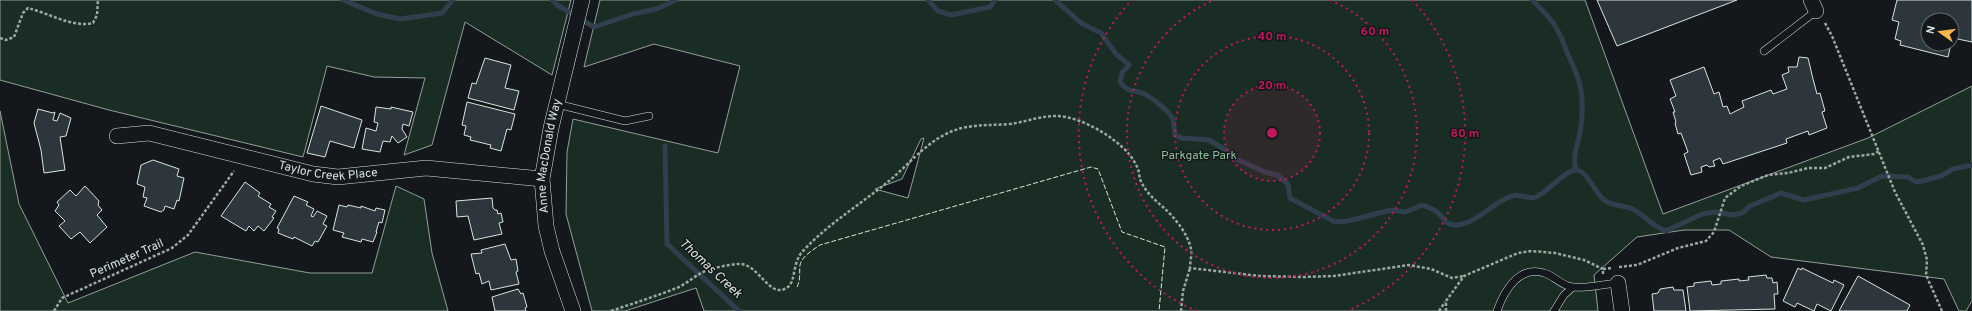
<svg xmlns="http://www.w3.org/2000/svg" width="1972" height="311" viewBox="0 0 1972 311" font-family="Overpass,sans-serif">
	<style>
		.green { fill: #1a2d24; stroke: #939e99; fill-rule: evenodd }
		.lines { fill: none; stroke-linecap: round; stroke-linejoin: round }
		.stream { stroke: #2f3f4d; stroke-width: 5 }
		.building { fill: #2c363c; stroke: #d8e6dc }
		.lane-casing { stroke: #d8e6dc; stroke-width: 8 }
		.street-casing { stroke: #d8e6dc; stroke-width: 16 }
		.path { stroke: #9da8a2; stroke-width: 2.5; stroke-dasharray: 3 2; stroke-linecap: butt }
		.lane { stroke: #14181c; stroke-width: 7 }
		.street { stroke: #14181c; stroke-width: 15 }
		.fence { stroke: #d8e6dc; stroke-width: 1; stroke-dasharray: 5 2; stroke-linecap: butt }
		.ring { fill: none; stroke: #c2185b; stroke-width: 2; stroke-dasharray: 2 4 }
		.labels { text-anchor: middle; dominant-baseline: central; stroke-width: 3; stroke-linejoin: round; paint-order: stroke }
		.street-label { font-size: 12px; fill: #d8e6dc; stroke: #14181c }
		.park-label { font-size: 12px; fill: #8ac095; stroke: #14181c }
		.water-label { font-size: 13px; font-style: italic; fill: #d8e6dc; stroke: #14181c }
		.centre { fill: #c2185b; stroke: #14181c; stroke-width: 2 }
		.ring-label { font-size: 12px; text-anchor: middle; font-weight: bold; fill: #c2185b; stroke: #14181c; stroke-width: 3; stroke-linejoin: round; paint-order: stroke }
	</style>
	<rect width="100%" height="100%" fill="#14181c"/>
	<path class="green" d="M0,0H571L552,75L465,22L432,145L404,155L425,78L374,77L327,66L303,157L109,110L0,80Z
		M600,0H1585L1663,214L1868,138L1972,86V301L1966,311H1959L1944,279L1771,257L1729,230H1684L1637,237L1594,275L1598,311H704L696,288L625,311H592L566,214L567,152L573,119L718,153L740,66L654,44L584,67ZM924,138L908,198L875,189L902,179L921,139Z
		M0,111L19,204L68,303L195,252L310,273H372L396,186L424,199L432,253L448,311H0Z"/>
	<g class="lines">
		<path class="stream" d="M343,0L377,14L400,19L442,13L453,0
			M552,0L557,5L594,27L633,14L656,9L676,0
			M928,0L938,11L951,15L990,7L995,0
			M1055,0L1081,23L1101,33L1116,54L1129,65L1122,73L1120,82C1128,93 1131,89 1142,93C1150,96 1170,111 1173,120C1174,124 1174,130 1175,135L1181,138L1209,140L1226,150L1236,159L1265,172L1277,175L1288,184L1290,198L1335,222L1348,221L1391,210L1406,212L1422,205C1427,207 1434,209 1438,213C1444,218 1446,225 1455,225C1476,225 1492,202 1512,196C1519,193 1529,200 1536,197C1547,192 1566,170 1576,170C1587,170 1595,193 1604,200C1612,206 1622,205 1630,208C1644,213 1652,227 1666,231L1702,214L1715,212L1733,215L1742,213L1750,206L1781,193L1804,200L1858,188L1882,176L1908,177L1916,182L1922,181L1941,176L1953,169L1972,165
			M1532,0C1542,10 1553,20 1559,33C1562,38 1564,44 1566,50C1580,79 1585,92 1581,126C1580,141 1571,155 1576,170
			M665,146L667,244L739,311"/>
	</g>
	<path class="building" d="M1597,0H1737L1617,46Z
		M1897,0H1972V42L1953,38L1952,40V20H1928V44H1951L1948,57L1900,45L1901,41L1895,39L1899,22L1892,20Z
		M1799,57L1808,58L1813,79L1817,94L1820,93L1825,111L1822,112L1827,128L1809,135L1808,131L1786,139L1787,143L1723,164L1720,158L1713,161L1715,166L1709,167L1707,165L1701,167L1702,172L1691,175L1684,154L1688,152L1681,133L1678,134L1675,123L1676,122L1673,112H1675L1670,99L1676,96L1670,80L1704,67L1714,94L1719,92L1723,107L1727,106L1730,114L1744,107L1742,101L1771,90L1773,94L1787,89L1782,75L1789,72L1788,67H1797Z
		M485,58L511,65L505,88L519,91L514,110L468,98L472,83L476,84Z
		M467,102L515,114L511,130L507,129L501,151L490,148L491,145L470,140L471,137L464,135L466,126L462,125Z
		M321,106L362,120L354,148L330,141L325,157L307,153Z
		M376,107L391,109V107L413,112L409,126L403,124L402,129L407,137L398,143L392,136L390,142L383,141L380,152L362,149L366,128L376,131L378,123L374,122Z
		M38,109L53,113L55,112L53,120L57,121L60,113L71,118L66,136L60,137L65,170L44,173L41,150L34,123Z
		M153,160L179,169L177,176L184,178L179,201L177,200L174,209L165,206L164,210L161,212L144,206L147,198L143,197L145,187L137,184L141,165Z
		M245,182L260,193L258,196L271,204L269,207L276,211L272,217L274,218L264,231L258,226L254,231L249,226L246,231L221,216Z
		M85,186L99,201L98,205L102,210L97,215L107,227L90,243L80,232L71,239L59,226L65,221L55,211L59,205L57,202L70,190L76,196Z
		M294,196L308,202L306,205L314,209L311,216L313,217L317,211L327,216L323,224L327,226L318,242L315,241L312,246L294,237L293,239L278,233L279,229L277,228Z
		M492,198L493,208L495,210H497L498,214L501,213L503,222L499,223L502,234L474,240L468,216L457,217L456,201Z
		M339,205L347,207L348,205L361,208V206L375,211L376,208L385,210L382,223L379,222L376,232H377L373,242L362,239L361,242L342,237L344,233L333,230Z
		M505,244L511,260L516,259L518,271L516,272L519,284L491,290L489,281L482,284L479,273L476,274L471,254L482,253L481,250Z
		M1798,268L1801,270L1802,268L1833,283L1834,280L1844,285L1831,311L1817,304L1814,311L1797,303L1795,307L1783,301Z
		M1766,275L1767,278H1772L1773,283L1777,282L1778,294H1774L1775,309L1690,311L1687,287L1694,286V283L1711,281L1712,285L1721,284V281L1739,279V281L1749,280L1748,277Z
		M1858,276L1910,305L1907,311H1839Z
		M1673,287L1674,290H1683L1686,311H1654L1652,294L1658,293L1660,289Z
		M518,289L521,294L523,293L527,307L525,308L526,311H495L492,297Z"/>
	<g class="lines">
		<defs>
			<path id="lane" d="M1764,51L1816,11
				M557,104L625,121L649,116
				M1497,311C1504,291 1519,265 1544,273C1555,276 1560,285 1572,287C1586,289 1604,284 1618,283
				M1554,311L1564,295L1573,287"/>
			<g id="street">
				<path d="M1811,0L1816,11"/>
				<path id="s1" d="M117,136L149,133L313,174L338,177L426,168L542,179"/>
				<path d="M1618,283L1622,311"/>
				<path id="s2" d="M573,311L552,251L546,226L542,179L551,128L582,0"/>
			</g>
		</defs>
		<use href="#lane" class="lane-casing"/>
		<use href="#street" class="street-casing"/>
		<path class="path" d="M1825,23L1832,36L1895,192L1923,245L1927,260L1926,275L1942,311
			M0,38L6,40L14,37L23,13L28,8C48,13 73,28 93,23L97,15L98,0
			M1619,267L1637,265L1678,248L1706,241L1714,232L1725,198L1741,186L1768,175L1788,173L1808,168H1825L1849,157L1874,154L1879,151
			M1603,274V269L1612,268
			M54,311L62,298L172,248L188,235L234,171
			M611,311C634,303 657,296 679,287C687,283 694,277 701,273C711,268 727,265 738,264C759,262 769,301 788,287C796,281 792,261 804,250C829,223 861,204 889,181C907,166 923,146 944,135C966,123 987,126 1010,124C1025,122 1040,116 1055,116C1080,115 1126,142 1136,165C1139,169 1139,175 1140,179C1145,192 1155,200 1164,208C1175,218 1188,234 1191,249C1192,255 1190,262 1190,268L1260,276L1303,277L1334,276L1409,265L1431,269L1452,278L1464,276
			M1181,311L1183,291L1190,268
			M1439,311L1445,302
			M1446,311V301L1464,276L1518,253L1531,251L1555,253L1584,260L1603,269"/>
		<use href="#lane" class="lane"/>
		<use href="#street" class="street"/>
		<path class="fence" d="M797,287C801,279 799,273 800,265C802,256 813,250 820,245L1091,167L1098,169L1122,232L1165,247L1159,311"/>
	</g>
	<circle cx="1272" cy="133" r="48" fill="#c2185b" fill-opacity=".12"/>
	<g class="ring">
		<circle cx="1272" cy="133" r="48"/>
		<circle cx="1272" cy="133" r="97"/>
		<path d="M1330 0A145 145 0 1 1 1214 0"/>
		<path d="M1197 311A193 193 0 0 1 1132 0M1412 0A193 193 0 0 1 1347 311"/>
	</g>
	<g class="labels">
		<g class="street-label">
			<text stroke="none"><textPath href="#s2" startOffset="160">Anne MacDonald Way</textPath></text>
			<text stroke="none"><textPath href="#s1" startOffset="216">Taylor Creek Place</textPath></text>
			<text transform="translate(127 259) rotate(-24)">Perimeter Trail</text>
		</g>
		<g class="park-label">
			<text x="1199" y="156">Parkgate Park</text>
		</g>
		<g class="water-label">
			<text transform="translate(710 269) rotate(43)">Thomas Creek</text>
		</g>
	</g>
	<circle cx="1272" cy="133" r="6" class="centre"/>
	<g class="ring-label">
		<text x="1375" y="35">60 m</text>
		<text x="1272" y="40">40 m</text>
		<text x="1272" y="89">20 m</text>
		<text x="1465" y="137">80 m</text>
	</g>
	<g transform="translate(1940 32) rotate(284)"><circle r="19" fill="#14181c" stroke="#626a69"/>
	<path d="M0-3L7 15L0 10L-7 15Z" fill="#ffb74d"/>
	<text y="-6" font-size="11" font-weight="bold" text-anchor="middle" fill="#d8e6dc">N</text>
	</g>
</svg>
